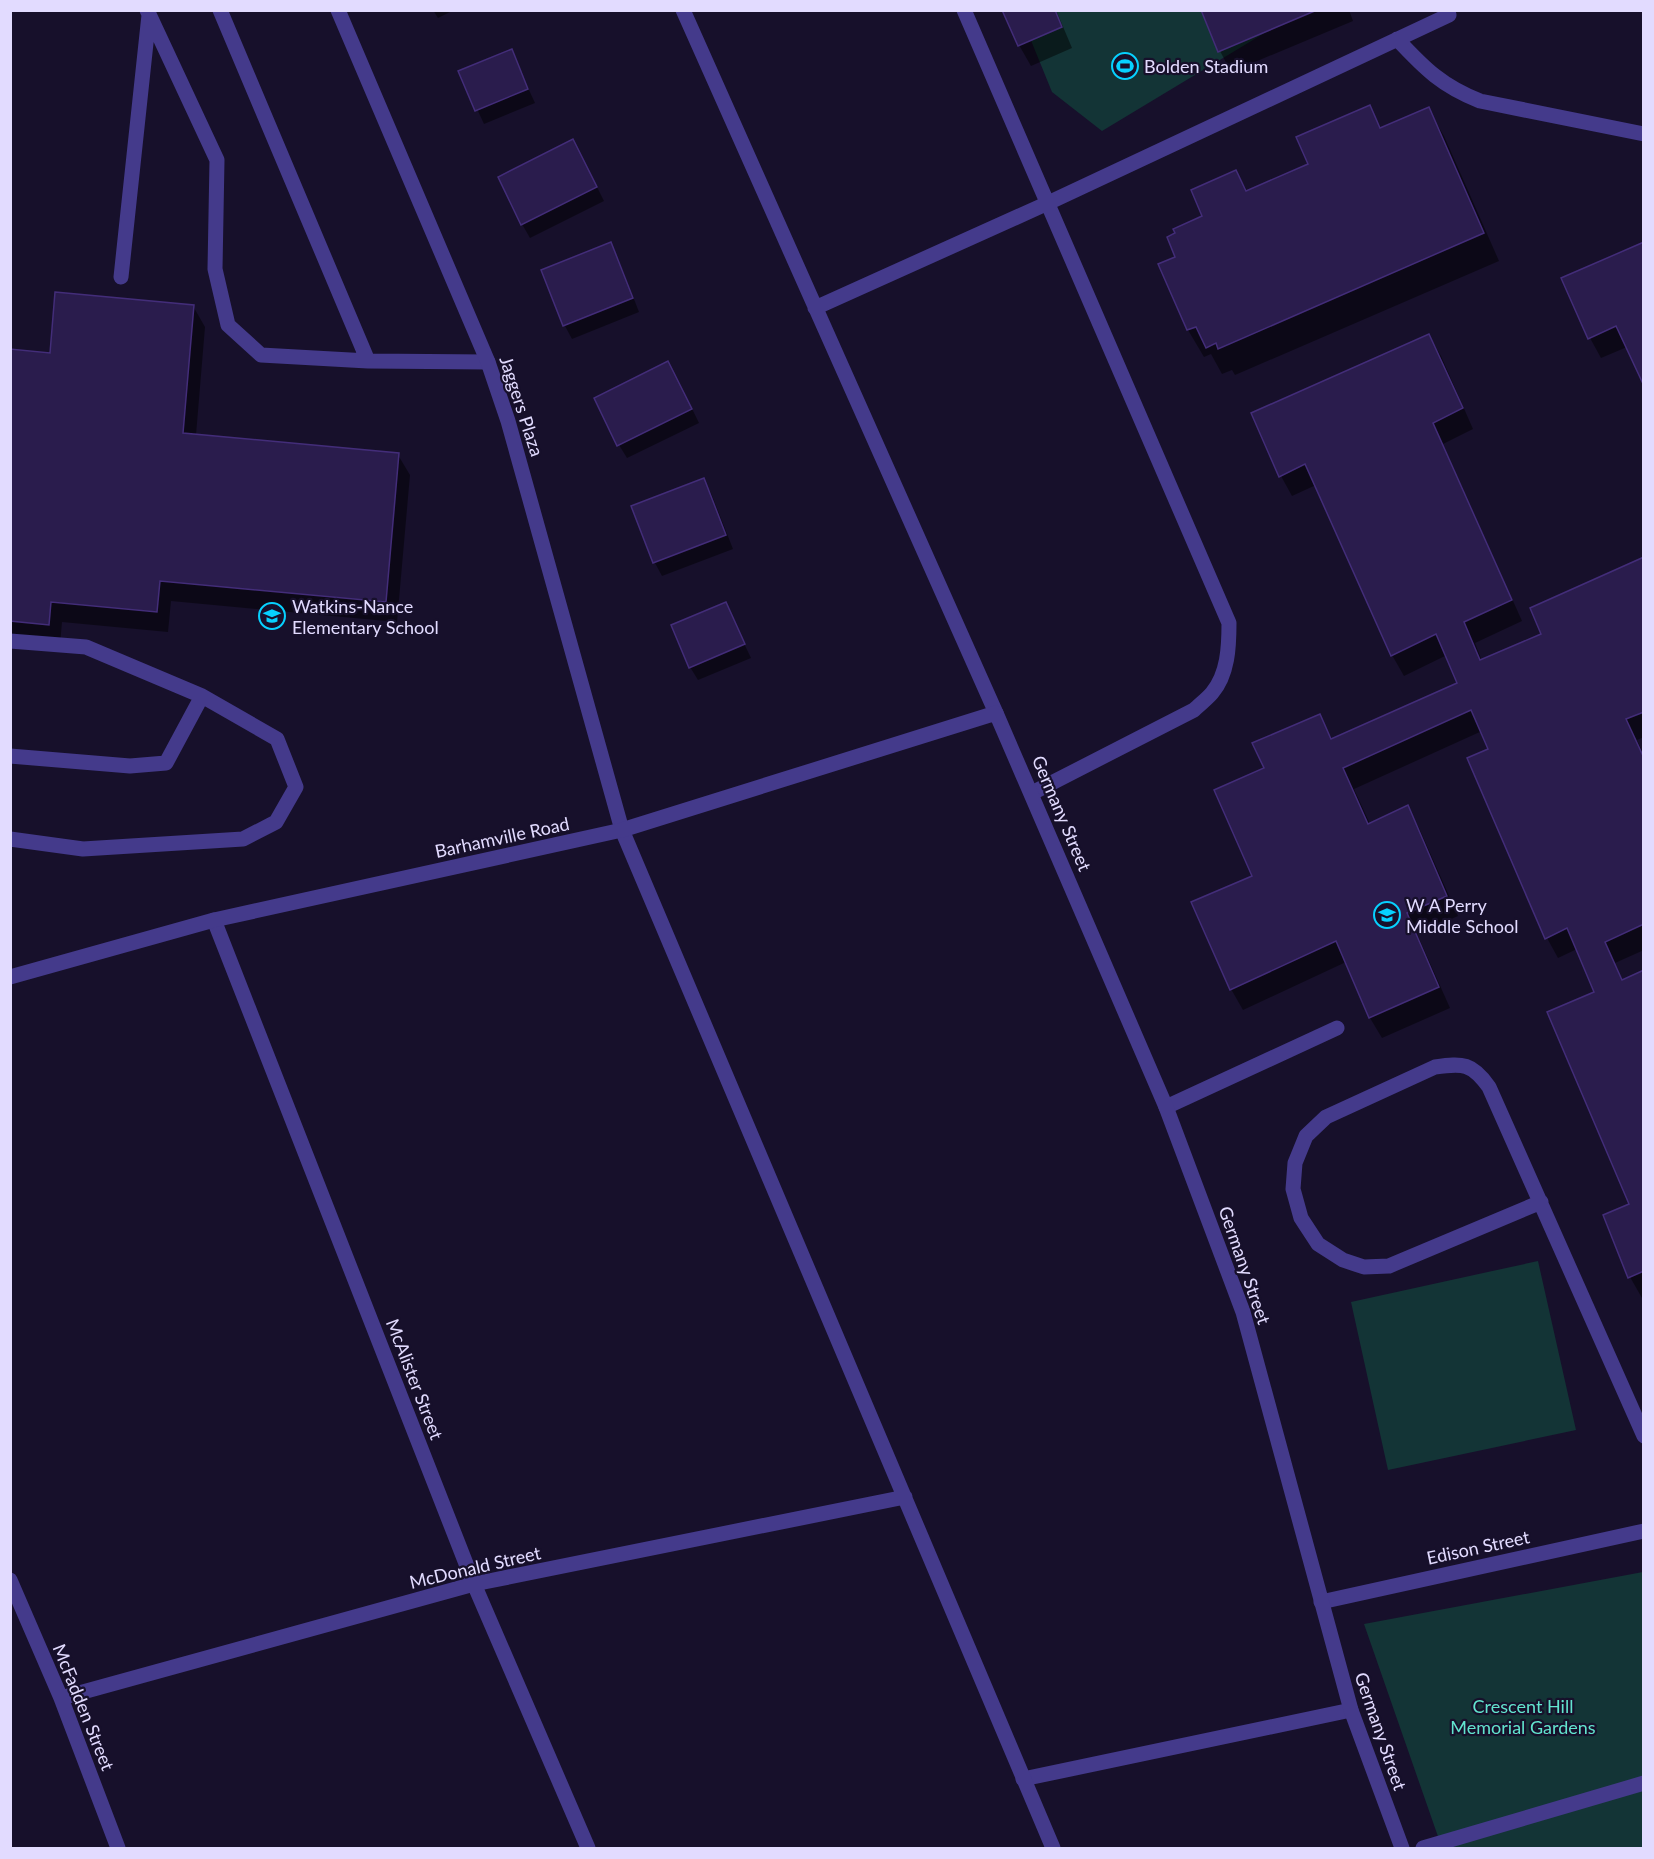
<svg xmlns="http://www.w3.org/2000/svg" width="1654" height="1859" viewBox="0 0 1654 1859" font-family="Lato,sans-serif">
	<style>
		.green { fill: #133436 }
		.shadow { fill: #0007 }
		.building { fill: #2a1c4d; stroke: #432d79; stroke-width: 1.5 }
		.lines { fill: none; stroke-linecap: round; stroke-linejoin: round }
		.service { stroke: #443a8b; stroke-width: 15 }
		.minor { stroke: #443a8b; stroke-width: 15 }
		.tertiary { stroke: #443a8b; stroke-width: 15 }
		.labels { text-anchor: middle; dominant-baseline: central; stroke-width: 4.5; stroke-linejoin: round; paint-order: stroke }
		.poi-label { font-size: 18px; fill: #e2dbff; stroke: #17102b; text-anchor: start }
		.street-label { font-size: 18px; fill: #e2dbff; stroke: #17102b }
		.park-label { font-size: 18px; fill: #62e4ce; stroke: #17102b }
	</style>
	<rect width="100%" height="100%" fill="#17102b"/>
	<path class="green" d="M1019,11H1301L1102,131L1052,92Z
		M1538,1261L1576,1430L1388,1470L1351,1302Z
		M1643,1572V1848H1442L1364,1624Z"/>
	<path class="shadow" d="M433,10H454L438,18Z
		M1004,10H1056L1072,48L1031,66L1019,45Z
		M1202,10H1349L1353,21L1231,72L1220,51Z
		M511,51L535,103L484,124L460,72Z
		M1369,107L1382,129L1428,109L1444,136L1499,261L1235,375L1232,370L1222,374L1211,354L1204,357L1188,330L1160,265L1177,257L1236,172L1248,192L1310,165Z
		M581,155L604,201L530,238L522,224Z
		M1644,243L1627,347L1601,358L1590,338Z
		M610,244L618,258L639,312L572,339L565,326L543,271Z
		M193,306L205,327L196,435L398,455L410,475L397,622L171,601L168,632L62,622L60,645L10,640V350L51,354Z
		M1429,336L1441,356L1473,429L1443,444L1522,621L1475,643L1482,661L1543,635L1644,559V737L1637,740L1644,755V950L1615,963L1623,981L1644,972V1297L1642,1298L1630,1277L1605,1216L1631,1205L1595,993L1577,949L1558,958L1547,938L1490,750L1482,731L1354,789L1370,824L1407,807L1419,828L1458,916L1417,934L1450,1008L1382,1038L1370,1018L1346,962L1243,1010L1231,989L1254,877L1266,769L1319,716L1333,740L1459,684L1447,655L1404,676L1392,655L1316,485L1292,496L1281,476Z
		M676,376L699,423L627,458L619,445Z
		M704,480L711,493L733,549L662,576L655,563L633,507Z
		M725,604L751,658L698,680L690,667Z"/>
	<path class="building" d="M1002,10H1055L1062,27L1018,46Z
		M1201,10H1317L1218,52Z
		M512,49L528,89L475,111L458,71Z
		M1370,105L1380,128L1429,107L1484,233L1218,349L1216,343L1206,348L1196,327L1187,330L1158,264L1175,257L1167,237L1175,233L1173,229L1202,216L1191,190L1236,170L1246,191L1308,164L1296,137Z
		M573,139L597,187L521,225L498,177Z
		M611,242L633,298L563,326L541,270Z
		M1644,242V386L1616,326L1588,339L1561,278Z
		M55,292L194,305L183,433L399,453L386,602L160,581L157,612L51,602L49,625L10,621V349L50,353Z
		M1429,334L1463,408L1433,423L1512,600L1464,622L1480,660L1541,634L1530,608L1644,557V712L1626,719L1644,758V924L1605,942L1622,980L1644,970V1271L1628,1278L1603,1215L1629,1204L1547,1012L1594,992L1567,928L1545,939L1467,758L1488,749L1471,710L1343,768L1368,824L1408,805L1447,896L1407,913L1439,987L1369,1018L1336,941L1230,990L1191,902L1252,876L1214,790L1264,768L1252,743L1320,714L1331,739L1457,683L1436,634L1391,656L1305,464L1279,477L1251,413Z
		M668,361L692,409L617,446L594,398Z
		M704,478L726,535L653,563L631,506Z
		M726,602L745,644L689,668L671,625Z"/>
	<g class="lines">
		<path class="service" d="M147,10L217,160L215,269L228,325L261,355L368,361L488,362
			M220,10L368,361
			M683,10L996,713
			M964,10L1229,623C1229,647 1228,674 1212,693C1207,699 1200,704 1194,710L1032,793
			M1397,39C1425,69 1442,86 1480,101L1644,134
			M121,277L149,15
			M815,308L1048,203L1449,15
			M10,641L86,647L202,696L277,739L296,787L276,822L243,839L83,849L10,839
			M10,756L130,766L166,763L202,696
			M1166,1107L1337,1028
			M1541,1202L1389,1266L1364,1267L1343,1260L1318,1244L1301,1218L1293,1189L1295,1163L1306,1136L1326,1117L1435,1067C1463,1063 1472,1063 1489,1087L1644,1436
			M1023,1779L1351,1710
			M1423,1848L1644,1783"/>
		<path class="minor" d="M338,10L488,362L508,421L622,830L1053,1848
			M214,920L474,1584L588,1848
			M10,1580L61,1698L118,1848
			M1321,1602L1644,1531
			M61,1698L474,1584L905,1497"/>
		<path class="tertiary" d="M10,977L214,920L622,830L996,713L1166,1107L1243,1312L1351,1710L1402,1848"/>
	</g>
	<defs>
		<symbol id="stadium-ring" viewBox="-11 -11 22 22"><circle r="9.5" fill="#17102b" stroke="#07d1ff" stroke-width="1.5"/><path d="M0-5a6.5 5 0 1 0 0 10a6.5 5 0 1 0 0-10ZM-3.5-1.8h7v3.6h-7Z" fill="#07d1ff"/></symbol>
		<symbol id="school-ring" viewBox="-11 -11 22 22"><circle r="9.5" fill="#17102b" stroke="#07d1ff" stroke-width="1.5"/><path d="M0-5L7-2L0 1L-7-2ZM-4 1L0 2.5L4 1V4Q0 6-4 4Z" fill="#07d1ff"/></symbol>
	</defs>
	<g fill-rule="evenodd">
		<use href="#stadium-ring" x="1110" y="51" width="30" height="30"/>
		<use href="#school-ring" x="257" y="601" width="30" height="30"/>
		<use href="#school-ring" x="1372" y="900" width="30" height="30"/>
	</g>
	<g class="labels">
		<g class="poi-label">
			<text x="1144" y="66">Bolden Stadium</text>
			<text x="292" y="606">Watkins-Nance<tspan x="292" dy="21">Elementary School</tspan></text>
			<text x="1406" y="905">W A Perry<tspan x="1406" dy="21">Middle School</tspan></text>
		</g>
		<g class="street-label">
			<text transform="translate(522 406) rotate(72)">Jaggers Plaza</text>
			<text transform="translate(1062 813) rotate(67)">Germany Street</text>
			<text transform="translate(502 837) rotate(-12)">Barhamville Road</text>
			<text transform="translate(1245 1265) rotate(71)">Germany Street</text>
			<text transform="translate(415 1379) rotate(69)">McAlister Street</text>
			<text transform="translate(1478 1547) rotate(-12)">Edison Street</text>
			<text transform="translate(475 1567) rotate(-13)">McDonald Street</text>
			<text transform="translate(84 1707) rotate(68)">McFadden Street</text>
			<text transform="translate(1381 1731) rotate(71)">Germany Street</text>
		</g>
		<g class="park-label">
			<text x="1523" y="1706">Crescent Hill<tspan x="1523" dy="21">Memorial Gardens</tspan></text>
		</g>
	</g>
	<rect width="1654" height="1859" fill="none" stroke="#e2dbff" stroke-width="24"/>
</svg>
